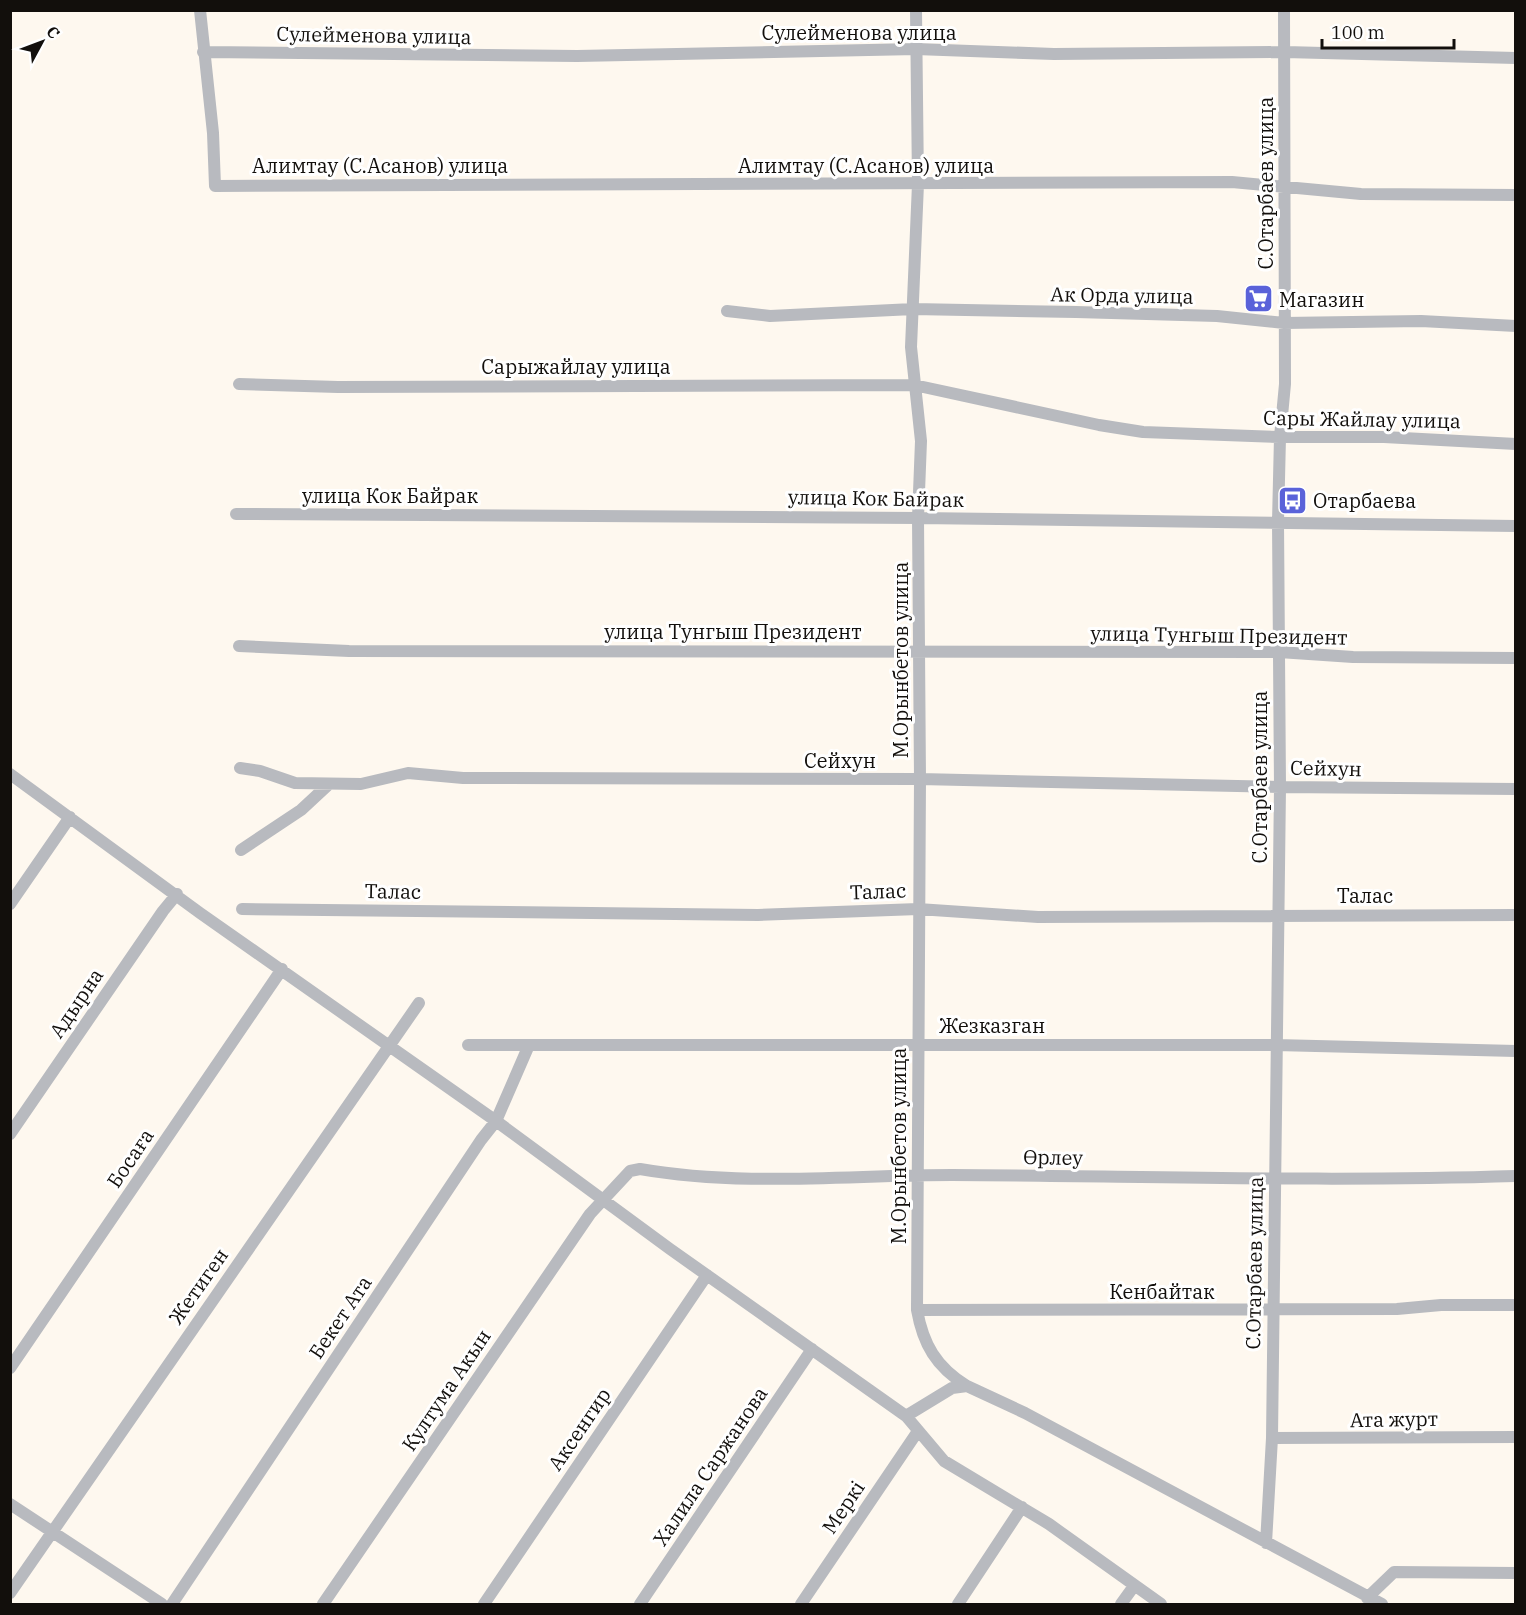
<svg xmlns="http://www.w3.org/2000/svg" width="1526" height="1615" viewBox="0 0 1526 1615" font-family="'IBM Plex Serif',serif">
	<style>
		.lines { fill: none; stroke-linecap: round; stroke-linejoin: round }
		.minor { stroke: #b8babf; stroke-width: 12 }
		.labels { text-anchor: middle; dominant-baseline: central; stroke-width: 6; stroke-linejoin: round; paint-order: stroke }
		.street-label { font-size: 20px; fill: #120f0c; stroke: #fff }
		.poi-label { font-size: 20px; fill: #120f0c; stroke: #fff; text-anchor: start }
	</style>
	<rect width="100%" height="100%" fill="#fef8ef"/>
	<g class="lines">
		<path class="minor" d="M200,10L213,133L215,186L1232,182L1361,194L1516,195
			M916,10L918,184L911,347L921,441L918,518L920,779L917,1310C923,1344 936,1367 967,1386
			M203,52L577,56L916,49L1054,54L1285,52L1516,58
			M727,311L770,316L913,309L1076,312L1217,316L1284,323L1421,321L1516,326
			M239,384L338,387L914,385L1099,425L1143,432L1280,437H1384L1516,444
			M236,514L918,518L1516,526
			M239,646L349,651L1279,652L1353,657L1516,658
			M240,768L260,771L295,783L361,784L408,773L463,778L920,779L1280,787L1516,789
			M10,774L200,913L496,1121L670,1249L906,1416L944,1461L1049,1524L1161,1604
			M241,850L301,810L329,784
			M10,904L70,817
			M242,909L758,915L918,909L1038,917L1516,915
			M468,1045H1276L1516,1051
			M10,1134L163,911L177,894
			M917,1310L1397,1309L1441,1305H1516
			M10,1368L282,969
			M906,1416L952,1388L967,1386L1025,1413L1382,1604
			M1272,1438L1516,1437
			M10,1504L162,1604
			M1266,1543L1272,1438L1280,787L1278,522L1280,437L1285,384L1284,10
			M10,1593L419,1003
			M1367,1598L1394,1572L1516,1573
			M172,1604L481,1140L496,1121L529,1045
			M323,1604L590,1214L630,1171L640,1169C743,1187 849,1175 952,1175C1140,1176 1328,1182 1516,1176
			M484,1604L707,1275
			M640,1604L812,1349
			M801,1604L918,1431
			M958,1604L1022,1507
			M1121,1604L1134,1586"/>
	</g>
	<defs>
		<symbol id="supermarket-square" viewBox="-11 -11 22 22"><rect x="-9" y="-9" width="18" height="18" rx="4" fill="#5a62d9" stroke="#fff"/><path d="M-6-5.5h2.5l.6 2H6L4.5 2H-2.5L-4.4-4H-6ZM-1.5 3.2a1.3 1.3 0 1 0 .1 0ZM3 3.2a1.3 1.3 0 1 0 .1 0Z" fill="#fff"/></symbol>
		<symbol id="bus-square" viewBox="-11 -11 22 22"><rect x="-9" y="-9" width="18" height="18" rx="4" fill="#5a62d9" stroke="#fff"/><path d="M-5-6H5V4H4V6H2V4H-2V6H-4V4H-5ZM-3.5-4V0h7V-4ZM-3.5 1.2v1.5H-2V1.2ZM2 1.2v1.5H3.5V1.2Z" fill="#fff"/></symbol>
	</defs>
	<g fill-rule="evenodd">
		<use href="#supermarket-square" x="1242" y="282" width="33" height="33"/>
		<use href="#bus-square" x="1276" y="484" width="33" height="33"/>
	</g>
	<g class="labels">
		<g class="street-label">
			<text x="859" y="32">Сулейменова улица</text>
			<text transform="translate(374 35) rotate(1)">Сулейменова улица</text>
			<text x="380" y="165">Алимтау (С.Асанов) улица</text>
			<text x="866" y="165">Алимтау (С.Асанов) улица</text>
			<text transform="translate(1265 183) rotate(-90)">С.Отарбаев улица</text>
			<text transform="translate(1122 295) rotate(1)">Ак Орда улица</text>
			<text x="576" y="366">Сарыжайлау улица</text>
			<text transform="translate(1362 419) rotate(1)">Сары Жайлау улица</text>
			<text x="390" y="495">улица Кок Байрак</text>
			<text transform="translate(876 498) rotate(1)">улица Кок Байрак</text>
			<text x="733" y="631">улица Тунгыш Президент</text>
			<text transform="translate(1219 635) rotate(1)">улица Тунгыш Президент</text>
			<text transform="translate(900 660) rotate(-90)">М.Орынбетов улица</text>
			<text x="840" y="760">Сейхун</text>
			<text transform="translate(1326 768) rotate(1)">Сейхун</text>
			<text transform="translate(1259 777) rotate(-90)">С.Отарбаев улица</text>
			<text transform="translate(393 891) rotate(1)">Талас</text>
			<text transform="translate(878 891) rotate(-2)">Талас</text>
			<text x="1365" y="895">Талас</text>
			<text transform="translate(76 1003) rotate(-56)">Адырна</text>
			<text x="992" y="1025">Жезказган</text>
			<text transform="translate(898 1146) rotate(-90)">М.Орынбетов улица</text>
			<text transform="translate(1053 1157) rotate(1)">Өрлеу</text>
			<text transform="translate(130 1158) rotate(-56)">Босаға</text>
			<text transform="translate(1254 1263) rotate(-89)">С.Отарбаев улица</text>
			<text transform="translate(198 1286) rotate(-55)">Жетиген</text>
			<text x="1162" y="1291">Кенбайтак</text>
			<text transform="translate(340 1317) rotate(-56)">Бекет Ата</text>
			<text transform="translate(446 1390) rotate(-56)">Култума Акын</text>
			<text transform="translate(1394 1419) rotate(-1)">Ата журт</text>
			<text transform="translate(579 1429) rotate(-56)">Аксенгир</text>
			<text transform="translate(710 1466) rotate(-56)">Халила Саржанова</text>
			<text transform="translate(843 1507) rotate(-56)">Меркі</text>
		</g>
		<g class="poi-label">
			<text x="1279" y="299">Магазин</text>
			<text x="1313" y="500">Отарбаева</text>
		</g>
	</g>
	<rect width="1526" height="1615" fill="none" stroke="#120f0c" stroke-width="24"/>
	<g transform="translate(42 42) rotate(49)" stroke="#ffffff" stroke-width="4.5" paint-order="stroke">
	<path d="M0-4.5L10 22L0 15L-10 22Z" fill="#120f0c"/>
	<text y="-9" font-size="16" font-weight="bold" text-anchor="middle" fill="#120f0c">С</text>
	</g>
	<path d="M1322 39v9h132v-9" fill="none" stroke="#120f0c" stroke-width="3"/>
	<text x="1331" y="39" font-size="18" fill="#120f0c" stroke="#ffffff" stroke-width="4.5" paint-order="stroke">100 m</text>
</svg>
